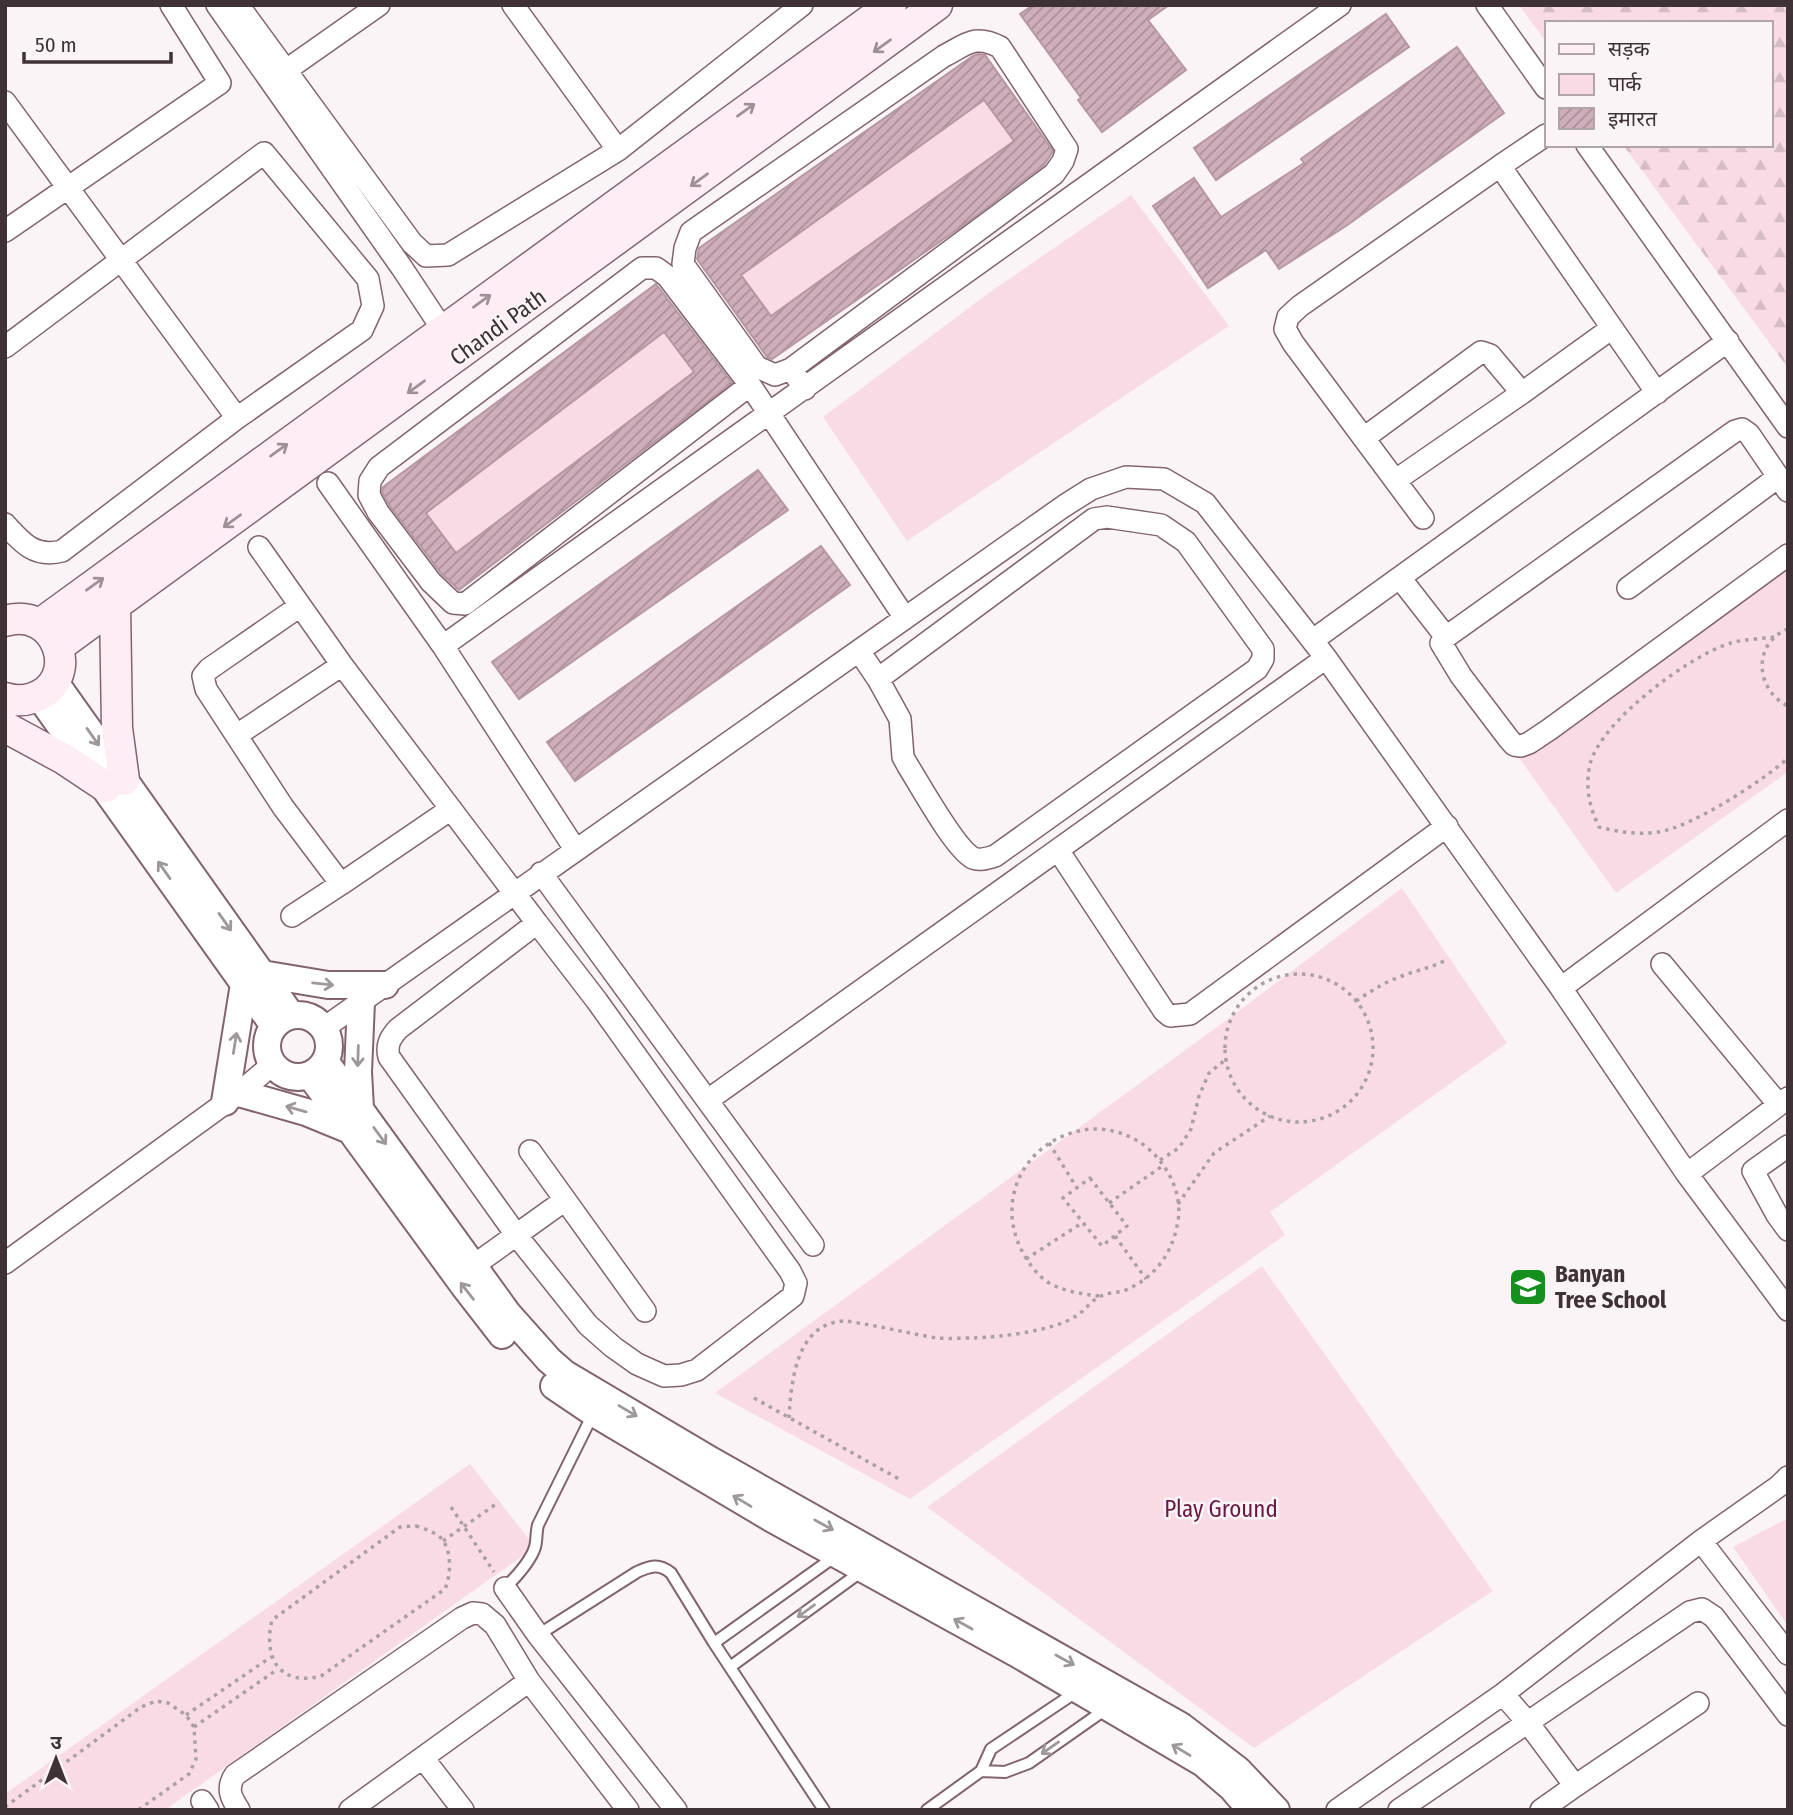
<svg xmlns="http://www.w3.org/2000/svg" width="1793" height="1815" viewBox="0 0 1793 1815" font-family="'Fira Sans Condensed','Noto Sans Devanagari',sans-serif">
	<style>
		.forest { fill: url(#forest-firs) }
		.park { fill: #f9dbe6 }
		.building { fill: url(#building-hatch); stroke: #b697a3; stroke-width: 2; fill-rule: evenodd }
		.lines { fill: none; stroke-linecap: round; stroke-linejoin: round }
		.service-casing { stroke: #826470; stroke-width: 14 }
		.minor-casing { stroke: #826470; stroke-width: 24 }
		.tertiary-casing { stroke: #826470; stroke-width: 30 }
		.secondary-casing { stroke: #826470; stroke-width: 33 }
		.path { stroke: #aaa0a4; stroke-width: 3.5; stroke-dasharray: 3.5 5; stroke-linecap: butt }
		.service { stroke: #fff; stroke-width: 10 }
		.minor { stroke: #fff; stroke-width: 21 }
		.tertiary { stroke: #fff; stroke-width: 26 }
		.secondary { stroke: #feedf4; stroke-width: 30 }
		.oneway { stroke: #9e9096 }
		.oneway2 { stroke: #9f989b }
		.labels { text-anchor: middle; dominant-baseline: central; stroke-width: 5; stroke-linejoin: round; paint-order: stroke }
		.street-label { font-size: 23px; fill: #3f3237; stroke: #fbf4f6 }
		.poi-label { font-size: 23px; font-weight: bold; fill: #3f3237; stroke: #fbf4f6; text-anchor: start }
		.park-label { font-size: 23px; fill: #6b1743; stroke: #fbf4f6 }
	</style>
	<defs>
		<pattern id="forest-firs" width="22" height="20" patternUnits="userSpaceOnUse" patternTransform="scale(1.75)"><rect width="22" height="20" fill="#f9dbe6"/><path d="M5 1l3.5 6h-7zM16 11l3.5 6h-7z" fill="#d6bcc6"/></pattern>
		<pattern id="building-hatch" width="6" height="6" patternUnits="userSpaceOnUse" patternTransform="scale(1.75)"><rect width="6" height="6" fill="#cfaebb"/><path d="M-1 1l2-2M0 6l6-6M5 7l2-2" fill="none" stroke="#a98e99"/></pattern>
	</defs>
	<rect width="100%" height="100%" fill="#fbf4f6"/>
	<path class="forest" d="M1519,5H1788V368L1623,145H1770V23H1546V42Z"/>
	<path class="park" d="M984,100L1014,141L771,315L741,275Z
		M1131,195L1229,326L907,541L823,417L986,295Z
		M664,332L694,372L456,553L426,513Z
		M1788,563V772L1616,893L1517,755Z
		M1402,888L1507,1043L1270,1212L1285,1235L910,1499L715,1393L1232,1016Z
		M1262,1266L1493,1591L1254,1748L927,1507Z
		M470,1464L535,1547L165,1810H5V1794Z
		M1788,1518V1626L1733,1547Z"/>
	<path class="building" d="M1033,5H1169L1148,20L1186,70L1102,132L1078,100L1081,98L1020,14Z
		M1386,14L1409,47L1216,180L1194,148Z
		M1457,47L1504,113L1346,226L1279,269L1266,250L1208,288L1153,206L1194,178L1221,217L1304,163L1301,159Z
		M978,54L985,55L1053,151L1044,165L968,222L772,359L767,357L697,259L699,248L973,56ZM984,100L1014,141L771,316L741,275Z
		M656,284L732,383L459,590L441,573L389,505L382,492L383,487ZM664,332L694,372L456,553L426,513Z
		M758,470L788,510L519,699L492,662Z
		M821,546L850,585L575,781L547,742Z"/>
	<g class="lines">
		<defs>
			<path id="service" d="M505,1588C516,1577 531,1561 535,1547C537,1540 536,1532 538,1525L593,1414
				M538,1635L637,1572C650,1566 659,1563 671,1573L714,1643L824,1810
				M714,1643L837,1555
				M730,1667L862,1571
				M981,1771L1005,1772L1029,1763L1106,1709
				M927,1810L981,1771L991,1749L1079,1690"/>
			<path id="minor" d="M217,5L402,268L443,330
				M238,5L412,243L426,256L448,255L618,150L802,5
				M513,5L618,150
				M1487,5L1546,88
				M275,78L379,5
				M5,102L237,418
				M1546,135L1500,166L1657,393
				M1587,145L1788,427
				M5,231L220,83L171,5
				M642,268H656L667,276L750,385L465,604L453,603L431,582L378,512L369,495L370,481L379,467Z
				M5,347L264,153L368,279L373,306L362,330L237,418L62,551C35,558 22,543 5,524
				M791,369L1054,174L1063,161L1067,149L1000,47C975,34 967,44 944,56L691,232L685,248L683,264L757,367L775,375L791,369L805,389
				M750,385L905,618
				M1522,393L1612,328
				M1364,438L1481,352L1490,355L1522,393L1396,480
				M328,483L443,646L575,849
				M1788,491L1749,434L1742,429L1735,431L1446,637L1441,643L1461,676L1508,738L1514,745L1521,746L1529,743L1550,729L1788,555
				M1423,518L1293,343L1285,329L1288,317L1300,306L1500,166
				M259,547L342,665L537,923
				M1400,578L1446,637
				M1628,588L1777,478
				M300,606L209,669L203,676L206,689L283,807L341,884L451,809
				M1313,640L1728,341
				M443,646L1340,5
				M859,651L878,679L1094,519L1107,517L1161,525L1186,542L1263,649V659L1257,669L995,856C988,858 980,861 973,858C955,849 920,785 908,766L903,757L900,719L878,679
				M237,735L342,665
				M1058,850L1164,1011L1170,1016L1190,1014L1447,826
				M541,873L813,1245
				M292,916L341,884
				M537,923L597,1001L790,1271L796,1283L793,1296L697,1370L681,1375L664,1376L637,1364L613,1347L588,1325L517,1236L389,1057C386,1045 390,1038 398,1029Z
				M1662,964L1779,1105
				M1561,988L1788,820
				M324,1028L1064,506L1091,489L1126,477L1164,479L1205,503L1326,658L1561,988L1687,1174L1788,1310
				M708,1100L1326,658
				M1788,1146L1753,1171L1777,1215L1788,1230
				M530,1151L645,1311
				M1687,1174L1788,1098
				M5,1263L239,1093L273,1064
				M473,1266L565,1200
				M1701,1541L1788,1654
				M505,1588L538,1635L676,1810
				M1503,1694L1529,1724L1575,1786L1541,1810
				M423,1758L463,1810
				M1575,1786L1698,1703
				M202,1801L208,1810
				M239,1810C231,1798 226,1788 235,1775L462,1618L473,1613L482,1614L495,1625L529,1681L628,1810
				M350,1810L529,1681
				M1337,1810L1503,1694L1701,1541L1779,1486L1788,1477
				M1399,1810L1690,1612L1702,1609L1714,1617L1788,1715"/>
			<path id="tertiary" d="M54,681L291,1015
				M39,696L274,1026
				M262,974L328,985H385
				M267 1046a31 31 0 1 1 62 0a31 31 0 1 1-62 0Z
				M325,1061L508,1314L549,1360L565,1374L710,1460L1181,1726L1238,1770L1276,1810
				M310,1075L464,1286L502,1335
				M239,1093L306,1112L350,1130
				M225,1102L244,984
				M360,1108L358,1072L361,1002
				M554,1386L594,1413L771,1518L1016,1653L1203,1763L1232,1788L1251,1810"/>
			<path id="secondary" d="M115,606L117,728L124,780
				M5,621C58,605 83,681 33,698C24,701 14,701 5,698
				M40,624L891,5
				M58,647L937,5
				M5,727L64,759L106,787"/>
		</defs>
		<use href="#service" class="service-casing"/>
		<use href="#minor" class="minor-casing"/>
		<use href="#tertiary" class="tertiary-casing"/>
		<use href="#secondary" class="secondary-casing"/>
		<path class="path" d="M1788,629C1752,643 1755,690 1788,706
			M1774,637C1761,639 1744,639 1731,643C1690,655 1601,721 1590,764C1585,787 1589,806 1599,827C1618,832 1637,835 1658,832C1690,828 1763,781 1788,758
			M1225 1048a74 74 0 1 1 148 0a74 74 0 1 1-148 0Z
			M1356,1001C1371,991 1385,982 1402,976C1417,970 1431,968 1446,960
			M1049,1143L1077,1188
			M1160,1160L1179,1148L1191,1129L1199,1096L1209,1073L1225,1060
			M1090,1178L1127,1226L1102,1246L1063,1198Z
			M1109,1203L1164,1165
			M1178,1204L1214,1153L1270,1116
			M1115,1236L1146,1279
			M1026,1259L1082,1223
			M754,1398L899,1479
			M789,1418C791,1382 796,1324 843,1321C849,1321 857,1323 864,1324C888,1328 912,1334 937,1338C948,1339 962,1338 974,1338C1000,1337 1054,1331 1076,1316C1085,1311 1091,1300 1101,1296C1109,1292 1118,1293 1126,1290C1156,1277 1173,1252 1178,1221C1182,1196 1171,1172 1154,1154C1139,1138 1115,1128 1092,1129C1030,1134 993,1195 1022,1251C1028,1263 1038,1276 1049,1283C1066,1292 1082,1294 1100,1296
			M451,1507L494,1572
			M416,1526C425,1529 435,1532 442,1539C452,1552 451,1575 445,1589L321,1676C279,1687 263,1657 272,1620L400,1527Z
			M443,1541L499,1502
			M186,1715L271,1657
			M194,1727L278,1669
			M5,1807L141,1707L156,1701L168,1703L186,1715L194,1727L196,1759L189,1774L138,1810"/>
		<use href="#service" class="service"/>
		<use href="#minor" class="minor"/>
		<use href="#tertiary" class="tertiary"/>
		<use href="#secondary" class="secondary"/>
	</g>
	<defs><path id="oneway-shaft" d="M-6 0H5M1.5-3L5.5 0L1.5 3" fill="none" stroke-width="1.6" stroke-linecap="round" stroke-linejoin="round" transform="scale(1.75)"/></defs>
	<g class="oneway">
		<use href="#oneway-shaft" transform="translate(882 46) rotate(144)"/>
		<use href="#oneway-shaft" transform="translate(746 110) rotate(-36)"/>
		<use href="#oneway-shaft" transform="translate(699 180) rotate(144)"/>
		<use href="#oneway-shaft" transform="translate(482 301) rotate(-36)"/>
		<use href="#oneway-shaft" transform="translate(416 387) rotate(144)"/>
		<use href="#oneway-shaft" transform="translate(279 450) rotate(-36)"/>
		<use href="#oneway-shaft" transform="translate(232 521) rotate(144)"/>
		<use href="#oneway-shaft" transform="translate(95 584) rotate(-36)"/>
	</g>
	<g class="oneway2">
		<use href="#oneway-shaft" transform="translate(93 737) rotate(55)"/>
		<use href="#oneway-shaft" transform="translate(164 870) rotate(-125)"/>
		<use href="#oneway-shaft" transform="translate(225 922) rotate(55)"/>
		<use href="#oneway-shaft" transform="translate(323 984) rotate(6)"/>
		<use href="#oneway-shaft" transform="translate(235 1043) rotate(-81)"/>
		<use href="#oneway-shaft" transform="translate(358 1056) rotate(92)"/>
		<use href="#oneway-shaft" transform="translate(296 1109) rotate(-164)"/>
		<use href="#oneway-shaft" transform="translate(380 1136) rotate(54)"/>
		<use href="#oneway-shaft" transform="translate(467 1291) rotate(-128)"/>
		<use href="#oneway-shaft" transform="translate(628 1411) rotate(31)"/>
		<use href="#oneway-shaft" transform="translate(742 1501) rotate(-149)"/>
		<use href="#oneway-shaft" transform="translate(824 1525) rotate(29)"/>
		<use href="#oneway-shaft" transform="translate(806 1611) rotate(144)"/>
		<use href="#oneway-shaft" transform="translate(963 1624) rotate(-151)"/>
		<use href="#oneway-shaft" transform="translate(1065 1660) rotate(29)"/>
		<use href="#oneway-shaft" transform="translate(1050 1748) rotate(145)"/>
		<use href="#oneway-shaft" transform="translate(1181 1750) rotate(-149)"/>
	</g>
	<defs>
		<symbol id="school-square" viewBox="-11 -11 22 22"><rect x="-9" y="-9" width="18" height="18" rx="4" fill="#15901e" stroke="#fbf4f6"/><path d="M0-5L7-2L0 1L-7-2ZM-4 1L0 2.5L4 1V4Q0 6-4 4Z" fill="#fff"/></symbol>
	</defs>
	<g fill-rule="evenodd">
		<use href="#school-square" x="1506" y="1265" width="44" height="44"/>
	</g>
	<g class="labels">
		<g class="street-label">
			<text transform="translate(498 327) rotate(-36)">Chandi Path</text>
		</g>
		<g class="poi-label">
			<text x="1555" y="1274">Banyan<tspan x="1555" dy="26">Tree School</tspan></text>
		</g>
		<g class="park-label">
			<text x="1221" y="1509">Play Ground</text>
		</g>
	</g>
	<rect width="1793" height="1815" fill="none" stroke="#3f3237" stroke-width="14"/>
	<rect x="1545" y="21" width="228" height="126" fill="#fbf4f6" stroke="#b0a6aa" stroke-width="2"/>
	<rect x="1559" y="44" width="35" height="10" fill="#feedf4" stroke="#b0a6aa" stroke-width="2"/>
	<text x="1608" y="56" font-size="21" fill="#3f3237">सड़क</text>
	<rect x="1559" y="74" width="35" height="21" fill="#f9dbe6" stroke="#b0a6aa" stroke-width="2"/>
	<text x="1608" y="91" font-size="21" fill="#3f3237">पार्क</text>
	<rect x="1559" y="108" width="35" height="21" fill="url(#building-hatch)" stroke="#b0a6aa" stroke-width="2"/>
	<text x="1608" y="126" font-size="21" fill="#3f3237">इमारत</text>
	<g transform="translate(56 1759)" stroke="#fbf4f6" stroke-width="5" paint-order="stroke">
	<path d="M0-5L12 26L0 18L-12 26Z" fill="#3f3237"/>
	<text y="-10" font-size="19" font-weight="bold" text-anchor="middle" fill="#3f3237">उ</text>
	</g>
	<path d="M24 52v10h147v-10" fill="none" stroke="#3f3237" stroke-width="3.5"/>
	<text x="35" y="52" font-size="21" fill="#3f3237" stroke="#fbf4f6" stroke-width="5" paint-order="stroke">50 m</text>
</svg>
